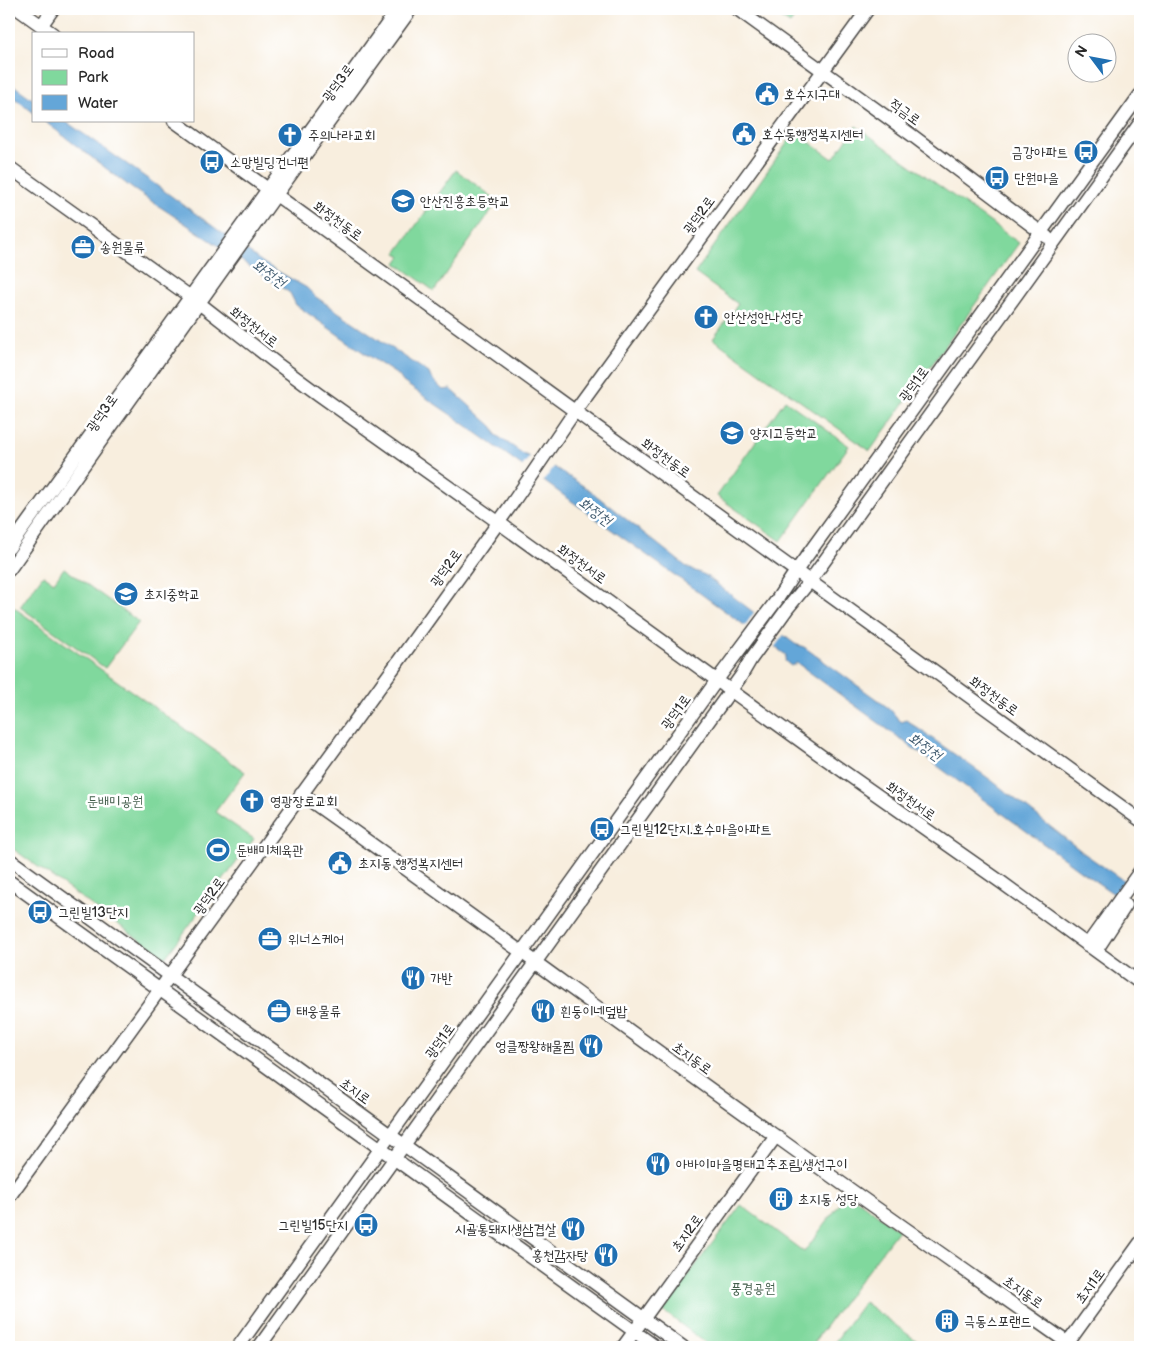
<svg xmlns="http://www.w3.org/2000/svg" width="1149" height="1356" viewBox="0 0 1149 1356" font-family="'Balsamiq Sans','Poor Story',sans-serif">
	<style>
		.green { fill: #80d89d; stroke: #568264 }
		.water { fill: #64a6d8; stroke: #486882 }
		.pier { fill: #f8eede }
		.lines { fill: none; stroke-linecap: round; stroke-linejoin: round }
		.secondary-casing { stroke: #4a4846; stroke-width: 15 }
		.secondary { stroke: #fff; stroke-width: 12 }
		.labels { text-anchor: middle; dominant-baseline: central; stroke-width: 5; stroke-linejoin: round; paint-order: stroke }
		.street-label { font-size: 14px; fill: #2b2b2b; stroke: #fff }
		.poi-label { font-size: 14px; fill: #2b2b2b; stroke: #fff; text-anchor: start }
		.park-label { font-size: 14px; fill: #445f4d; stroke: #fff }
		.water-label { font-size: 15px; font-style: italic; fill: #425c70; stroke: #fff }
	</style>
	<rect width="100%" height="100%" fill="#fff"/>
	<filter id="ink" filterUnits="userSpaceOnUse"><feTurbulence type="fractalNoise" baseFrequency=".02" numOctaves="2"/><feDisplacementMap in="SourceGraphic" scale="10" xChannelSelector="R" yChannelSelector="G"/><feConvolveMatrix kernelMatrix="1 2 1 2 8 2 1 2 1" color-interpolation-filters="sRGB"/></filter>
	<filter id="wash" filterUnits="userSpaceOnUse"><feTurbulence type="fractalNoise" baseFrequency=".0096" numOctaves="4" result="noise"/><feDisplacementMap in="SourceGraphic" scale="20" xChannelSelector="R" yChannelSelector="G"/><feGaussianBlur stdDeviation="1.12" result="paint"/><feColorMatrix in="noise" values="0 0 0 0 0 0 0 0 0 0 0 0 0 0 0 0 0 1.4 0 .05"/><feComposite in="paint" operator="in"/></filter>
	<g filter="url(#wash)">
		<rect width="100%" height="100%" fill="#f8eede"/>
		<path class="green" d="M767,9H801L790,24Z
			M856,126L1019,243L870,451L713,339L738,304L695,273L795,132L833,159Z
			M456,170L498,201L434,291L396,263L401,256L396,253Z
			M785,400L849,446L781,541L717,496Z
			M64,568L139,622L105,668L20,607L43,575L54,582Z
			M9,604L245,772L215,812L254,839L165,958L9,846Z
			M848,1193L898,1230L810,1347H711L662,1310L741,1205L804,1252Z
			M864,1302L925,1347H831Z"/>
		<path class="water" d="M9,82L34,100V113L9,94Z
			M44,121H65L134,169L265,264L307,288L316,297L429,373L431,378L443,390L451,389L493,427L496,435L525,455L554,467L588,489L688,568L705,575L795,644L804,647L890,709L898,719L902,722L906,720L991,780L1085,854L1140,892V912L1082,872L797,663L791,666L785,661L786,655L460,421L403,382L399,376L370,357L296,305L290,293L133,189Z"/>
		<path class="pier" d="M531,455L556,464L542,483L521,468Z
			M755,611L785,633L774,648L744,627Z
			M1126,879L1140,889V901L1133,910L1113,897Z"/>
	</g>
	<g filter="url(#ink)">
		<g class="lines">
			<defs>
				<path id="secondary" d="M18,9L53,34
					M737,9L913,136L1047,237
					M41,26L53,9
					M174,121L1140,820
					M9,167L199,303L276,363L318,394L498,522L820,755L1001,882L1140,983
					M9,548L398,9
					M9,570L276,195L411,9
					M301,794C460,906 616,1022 774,1135C871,1205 970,1274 1068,1343
					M9,859L683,1347
					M9,881L656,1347
					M1087,945L1140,871
					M1096,951L1126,905
					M9,1197L395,666L511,505L575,411L868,9
					M238,1347L717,680L776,601L796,571L1140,95
					M259,1347L741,676L751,659L787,609L810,581L1140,123
					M623,1347L776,1136
					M1065,1347L1140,1243"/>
			</defs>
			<use href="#secondary" class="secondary-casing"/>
			<use href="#secondary" class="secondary"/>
		</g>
	</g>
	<defs>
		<symbol id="civic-disc" viewBox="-11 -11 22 22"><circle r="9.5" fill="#1f6fb2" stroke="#fff"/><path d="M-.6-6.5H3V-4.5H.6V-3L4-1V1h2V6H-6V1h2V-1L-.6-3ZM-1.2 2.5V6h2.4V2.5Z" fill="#fff"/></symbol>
		<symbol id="church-disc" viewBox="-11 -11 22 22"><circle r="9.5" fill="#1f6fb2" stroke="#fff"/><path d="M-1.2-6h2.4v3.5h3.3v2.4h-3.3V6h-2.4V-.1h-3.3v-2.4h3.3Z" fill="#fff"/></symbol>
		<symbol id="bus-disc" viewBox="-11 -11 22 22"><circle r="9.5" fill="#1f6fb2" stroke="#fff"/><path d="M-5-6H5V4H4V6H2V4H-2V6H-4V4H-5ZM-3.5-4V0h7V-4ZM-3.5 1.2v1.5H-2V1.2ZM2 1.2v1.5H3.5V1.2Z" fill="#fff"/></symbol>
		<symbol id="school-disc" viewBox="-11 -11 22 22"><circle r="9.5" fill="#1f6fb2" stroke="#fff"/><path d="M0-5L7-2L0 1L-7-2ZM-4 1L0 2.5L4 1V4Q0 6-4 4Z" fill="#fff"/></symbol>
		<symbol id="office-disc" viewBox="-11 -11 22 22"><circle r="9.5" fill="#1f6fb2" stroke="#fff"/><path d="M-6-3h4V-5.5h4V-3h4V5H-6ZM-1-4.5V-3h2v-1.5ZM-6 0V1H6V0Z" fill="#fff"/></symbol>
		<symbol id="stadium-disc" viewBox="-11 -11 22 22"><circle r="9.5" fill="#1f6fb2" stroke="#fff"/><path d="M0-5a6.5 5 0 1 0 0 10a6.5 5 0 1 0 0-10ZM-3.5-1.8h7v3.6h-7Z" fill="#fff"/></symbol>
		<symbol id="restaurant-disc" viewBox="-11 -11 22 22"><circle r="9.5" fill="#1f6fb2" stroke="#fff"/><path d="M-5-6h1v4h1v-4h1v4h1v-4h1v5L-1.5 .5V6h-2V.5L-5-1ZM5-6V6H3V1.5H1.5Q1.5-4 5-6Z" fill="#fff"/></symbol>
		<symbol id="building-disc" viewBox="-11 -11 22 22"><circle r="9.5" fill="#1f6fb2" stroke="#fff"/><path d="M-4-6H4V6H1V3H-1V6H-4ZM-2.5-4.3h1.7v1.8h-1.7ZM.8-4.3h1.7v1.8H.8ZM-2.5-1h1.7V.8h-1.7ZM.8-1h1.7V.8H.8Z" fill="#fff"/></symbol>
	</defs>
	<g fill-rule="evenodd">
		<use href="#civic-disc" x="753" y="80" width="28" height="28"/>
		<use href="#civic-disc" x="730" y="120" width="28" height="28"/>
		<use href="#church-disc" x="276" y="121" width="28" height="28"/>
		<use href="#bus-disc" x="1072" y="138" width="28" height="28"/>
		<use href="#bus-disc" x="198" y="148" width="28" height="28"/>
		<use href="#bus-disc" x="983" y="164" width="28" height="28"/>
		<use href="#school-disc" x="389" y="187" width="28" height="28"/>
		<use href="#office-disc" x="69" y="233" width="28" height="28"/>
		<use href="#church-disc" x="692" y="303" width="28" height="28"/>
		<use href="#school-disc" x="718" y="419" width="28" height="28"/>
		<use href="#school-disc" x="112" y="580" width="28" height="28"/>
		<use href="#church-disc" x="238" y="787" width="28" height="28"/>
		<use href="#bus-disc" x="588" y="815" width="28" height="28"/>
		<use href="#stadium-disc" x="204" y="836" width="28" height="28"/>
		<use href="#civic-disc" x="326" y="849" width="28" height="28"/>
		<use href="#bus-disc" x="26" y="898" width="28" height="28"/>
		<use href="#office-disc" x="256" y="925" width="28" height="28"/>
		<use href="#restaurant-disc" x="399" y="964" width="28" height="28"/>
		<use href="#office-disc" x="265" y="997" width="28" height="28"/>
		<use href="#restaurant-disc" x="529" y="997" width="28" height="28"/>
		<use href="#restaurant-disc" x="577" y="1032" width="28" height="28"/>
		<use href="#restaurant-disc" x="644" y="1150" width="28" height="28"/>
		<use href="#building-disc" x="767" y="1185" width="28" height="28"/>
		<use href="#bus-disc" x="352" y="1211" width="28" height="28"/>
		<use href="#restaurant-disc" x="559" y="1215" width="28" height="28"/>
		<use href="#restaurant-disc" x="592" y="1241" width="28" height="28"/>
		<use href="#building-disc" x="933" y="1307" width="28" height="28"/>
	</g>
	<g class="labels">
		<g class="street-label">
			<text transform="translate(338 83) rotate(-54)">광덕3로</text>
			<text transform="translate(905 112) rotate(36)">적금로</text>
			<text transform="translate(699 215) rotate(-54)">광덕2로</text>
			<text transform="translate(338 221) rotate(36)">화정천동로</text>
			<text transform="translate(254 327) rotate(38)">화정천서로</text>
			<text transform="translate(914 384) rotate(-54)">광덕1로</text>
			<text transform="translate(102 413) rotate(-55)">광덕3로</text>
			<text transform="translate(666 458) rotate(36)">화정천동로</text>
			<text transform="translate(582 564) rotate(36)">화정천서로</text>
			<text transform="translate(446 568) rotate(-54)">광덕2로</text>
			<text transform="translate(994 696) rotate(36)">화정천동로</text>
			<text transform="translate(676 712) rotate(-54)">광덕1로</text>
			<text transform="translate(911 801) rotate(35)">화정천서로</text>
			<text transform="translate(209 896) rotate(-54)">광덕2로</text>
			<text transform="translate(440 1041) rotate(-54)">광덕1로</text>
			<text transform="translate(692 1058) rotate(36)">초지동로</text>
			<text transform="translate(355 1091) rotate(36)">초지로</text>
			<text transform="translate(687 1233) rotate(-54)">초지2로</text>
			<text transform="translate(1090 1286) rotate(-54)">초지1로</text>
			<text transform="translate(1023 1292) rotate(35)">초지동로</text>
		</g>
		<g class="poi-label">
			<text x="784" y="94">호수지구대</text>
			<text x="762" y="134">호수동행정복지센터</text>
			<text x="308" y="135">주의나라교회</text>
			<text x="1068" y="152" text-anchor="end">금강아파트</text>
			<text x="230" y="162">소망빌딩건너편</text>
			<text x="1014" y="178">단원마을</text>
			<text x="420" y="201">안산진흥초등학교</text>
			<text x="100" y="247">송원물류</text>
			<text x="724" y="317">안산성안나성당</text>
			<text x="750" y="433">양지고등학교</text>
			<text x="144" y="594">초지중학교</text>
			<text x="270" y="801">영광장로교회</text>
			<text x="620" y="829">그린빌12단지.호수마을아파트</text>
			<text x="236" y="850">둔배미체육관</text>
			<text x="358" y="863">초지동 행정복지센터</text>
			<text x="58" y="912">그린빌13단지</text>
			<text x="288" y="939">위너스케어</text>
			<text x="430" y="978">가반</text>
			<text x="296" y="1011">태웅물류</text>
			<text x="560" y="1011">흰둥이네덮밥</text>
			<text x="574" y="1046" text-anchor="end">엉클짱왕해물찜</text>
			<text x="676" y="1164">아바이마을명태고추조림,생선구이</text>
			<text x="798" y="1199">초지동 성당</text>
			<text x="348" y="1225" text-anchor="end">그린빌15단지</text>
			<text x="556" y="1229" text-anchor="end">시골통돼지생삼겹살</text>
			<text x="588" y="1255" text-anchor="end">홍천감자탕</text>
			<text x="964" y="1321">극동스포랜드</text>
		</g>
		<g class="park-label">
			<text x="115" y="801">둔배미공원</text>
			<text x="753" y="1288">풍경공원</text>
		</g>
		<g class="water-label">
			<text transform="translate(269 274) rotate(35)">화정천</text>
			<text transform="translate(595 512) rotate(36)">화정천</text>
			<text transform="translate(925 747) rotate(35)">화정천</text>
		</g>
	</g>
	<rect width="1149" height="1356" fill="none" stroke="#fff" stroke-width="30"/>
	<rect x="32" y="32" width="162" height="90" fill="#ffffff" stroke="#aaaaaa"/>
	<rect x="42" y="49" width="25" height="8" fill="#ffffff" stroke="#aaaaaa"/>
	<text x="78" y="58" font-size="15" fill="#2b2b2b">Road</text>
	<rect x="42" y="70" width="25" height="15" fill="#80d89d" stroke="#aaaaaa"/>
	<text x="78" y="82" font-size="15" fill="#2b2b2b">Park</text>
	<rect x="42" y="95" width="25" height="15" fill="#64a6d8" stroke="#aaaaaa"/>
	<text x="78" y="108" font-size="15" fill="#2b2b2b">Water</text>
	<g transform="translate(1092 58) rotate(302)"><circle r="24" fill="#ffffff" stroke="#aaaaaa"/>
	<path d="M0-4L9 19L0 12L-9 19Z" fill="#1f6fb2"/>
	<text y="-8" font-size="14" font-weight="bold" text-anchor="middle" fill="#2b2b2b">N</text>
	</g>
</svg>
